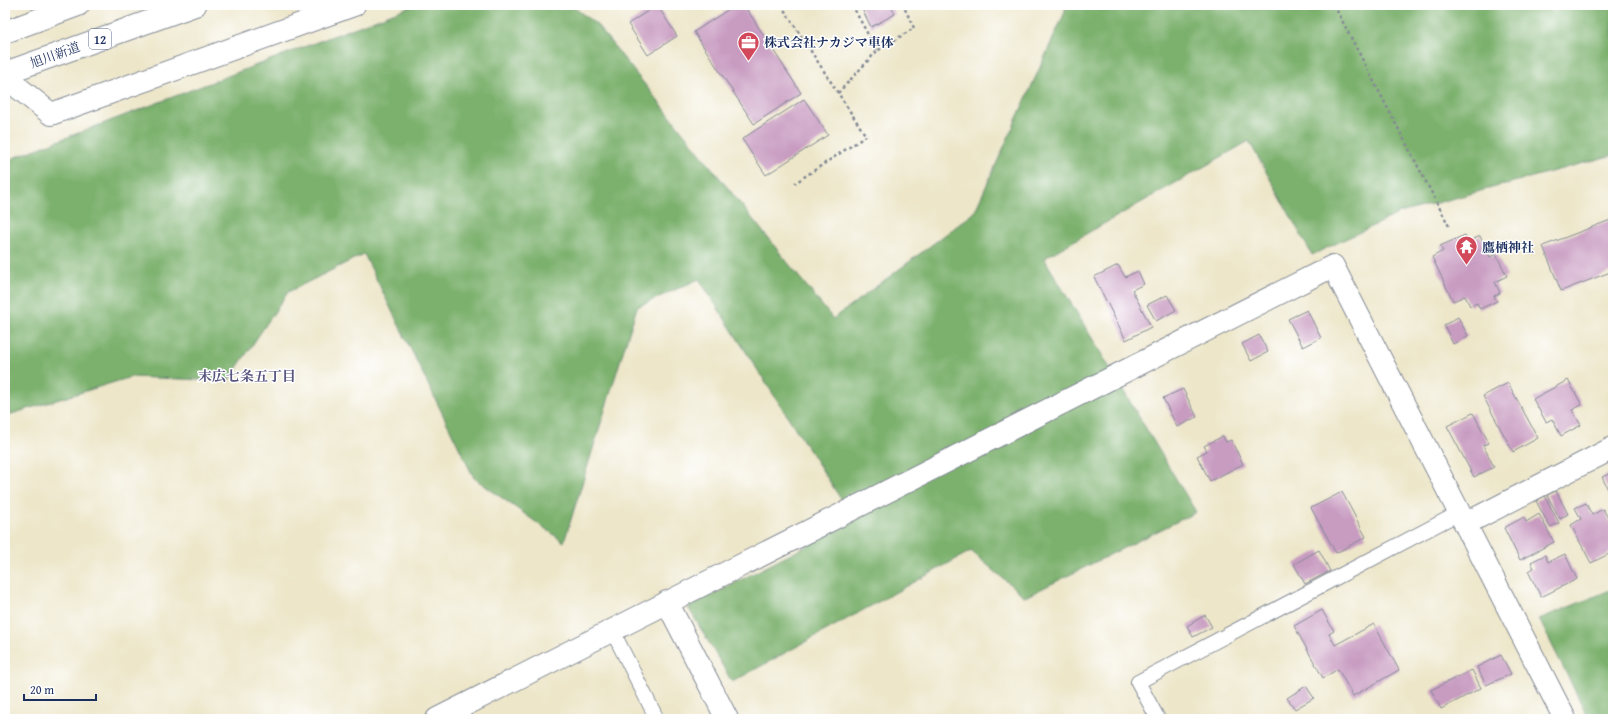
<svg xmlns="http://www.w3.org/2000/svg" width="1618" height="724" viewBox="0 0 1618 724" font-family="'Gentium Book Plus','Noto Serif JP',serif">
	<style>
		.forest { fill: #7bb16d; stroke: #4b7066 }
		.building { fill: #c89bc1 }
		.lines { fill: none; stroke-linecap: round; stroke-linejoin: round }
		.lane-casing { stroke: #848a94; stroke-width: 16 }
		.street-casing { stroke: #848a94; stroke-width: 24 }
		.highway-casing { stroke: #848a94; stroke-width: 24 }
		.path { stroke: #848a94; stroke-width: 2.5; stroke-dasharray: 3 3; stroke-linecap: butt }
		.lane { stroke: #fff; stroke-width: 14 }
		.street { stroke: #fff; stroke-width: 22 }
		.highway { stroke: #fff; stroke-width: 22 }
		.labels { text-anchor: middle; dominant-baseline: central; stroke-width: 3; stroke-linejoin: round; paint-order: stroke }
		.shield { fill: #fff; stroke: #5f6d8e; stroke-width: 1 }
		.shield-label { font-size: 12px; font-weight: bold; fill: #1b2f5e }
		.poi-label { font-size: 13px; font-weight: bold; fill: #1b2f5e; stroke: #fff; text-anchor: start }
		.street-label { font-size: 13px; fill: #1b2f5e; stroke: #fff }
		.neighbourhood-label { font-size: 14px; font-weight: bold; fill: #585581; stroke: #fff }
	</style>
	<rect width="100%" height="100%" fill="#fff"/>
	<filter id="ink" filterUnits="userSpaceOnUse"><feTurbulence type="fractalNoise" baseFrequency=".025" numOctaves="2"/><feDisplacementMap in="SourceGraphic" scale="8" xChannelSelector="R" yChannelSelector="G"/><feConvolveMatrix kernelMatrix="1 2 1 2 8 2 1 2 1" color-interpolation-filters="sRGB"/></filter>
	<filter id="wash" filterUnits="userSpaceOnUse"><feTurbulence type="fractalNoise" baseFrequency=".012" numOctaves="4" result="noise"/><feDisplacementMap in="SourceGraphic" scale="16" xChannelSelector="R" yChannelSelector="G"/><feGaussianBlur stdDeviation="0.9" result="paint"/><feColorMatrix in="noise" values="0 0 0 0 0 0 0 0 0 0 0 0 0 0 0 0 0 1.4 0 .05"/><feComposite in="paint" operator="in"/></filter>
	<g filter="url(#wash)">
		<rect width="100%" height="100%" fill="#ede6c9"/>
		<path class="forest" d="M414,5H571L597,25L833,319L974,213L1065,12V5H1613V155L1400,213L1312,255L1249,141L1044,258L1196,512L1025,597L971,551L732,682L688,607L855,521L699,279L637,307L564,542L474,478L364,254L288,292L228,381L131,377L5,416V161Z
			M1613,589V719H1589L1539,619Z"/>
		<g id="blocks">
			<path class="building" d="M657,5L677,36L648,55L628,24Z
				M735,5H744L801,93L754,124L694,32Z
				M860,5H890L895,14L871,27Z
				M804,99L828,135L766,175L742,139Z
				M1613,219V271L1561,291L1543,246Z
				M1465,235L1468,242L1480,236L1490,257L1496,254L1507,276L1495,282L1500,293L1494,296L1497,301L1480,309L1477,303L1470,306L1465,296L1453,301L1432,257L1443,251L1440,246Z
				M1118,265L1125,277L1138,271L1144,284L1132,290L1151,327L1126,340L1094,277Z
				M1167,295L1176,310L1156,321L1147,305Z
				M1307,310L1321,338L1303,347L1288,319Z
				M1458,317L1468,336L1453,344L1444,325Z
				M1259,335L1268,352L1251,361L1242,344Z
				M1568,380L1582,405L1572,410L1581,425L1561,436L1552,419L1546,422L1533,399Z
				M1508,383L1538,438L1513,452L1483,396Z
				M1183,389L1197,417L1177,427L1163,398Z
				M1473,413L1489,443L1483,445L1494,467L1474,477L1447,426Z
				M1223,436L1226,442L1231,440L1243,464L1210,481L1197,456L1207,451L1204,446Z
				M1613,472V500L1602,477Z
				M1556,491L1568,514L1560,519L1547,495Z
				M1342,492L1366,537L1336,553L1311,508Z
				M1545,496L1559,523L1550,527L1536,501Z
				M1586,503L1592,515L1603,509L1613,527V552L1591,563L1571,525L1581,519L1575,508Z
				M1539,514L1554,542L1520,560L1504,528L1524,517L1526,522Z
				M1319,550L1330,571L1305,584L1294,564Z
				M1565,554L1577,579L1541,597L1528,571L1534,568L1531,562L1545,555L1548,562Z
				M1322,610L1334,631L1329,634L1335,645L1374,624L1399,670L1353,696L1338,669L1323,678L1294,626Z
				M1205,615L1212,627L1193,637L1187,626Z
				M1501,655L1511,674L1486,685L1477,667Z
				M1472,670L1481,688L1441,709L1431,690Z
				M1306,686L1314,698L1295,709L1287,698Z"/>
		</g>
	</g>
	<g filter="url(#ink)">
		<use href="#blocks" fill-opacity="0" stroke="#848a94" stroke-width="1"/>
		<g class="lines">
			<defs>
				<path id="lane" d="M612,630L657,719
					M1158,719L1138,682L1459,513"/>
				<path id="street" d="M5,77L51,114L354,5
					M1465,524L1613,448
					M667,602L727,719
					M437,719L1333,266L1565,719"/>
				<path id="highway" d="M5,32L78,5
					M5,73L195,5"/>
			</defs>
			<use href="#lane" class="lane-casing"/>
			<use href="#street" class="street-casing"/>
			<use href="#highway" class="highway-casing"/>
			<path class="path" d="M781,5L866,136L795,183
				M852,5L877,51L914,28L903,5
				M1334,5L1450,228
				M838,93L877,51"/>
			<use href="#lane" class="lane"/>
			<use href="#street" class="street"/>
			<use href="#highway" class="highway"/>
		</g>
	</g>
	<defs>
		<symbol id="office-pin" viewBox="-11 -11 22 30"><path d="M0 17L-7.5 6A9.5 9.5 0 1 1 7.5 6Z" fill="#d1495b" stroke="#fff"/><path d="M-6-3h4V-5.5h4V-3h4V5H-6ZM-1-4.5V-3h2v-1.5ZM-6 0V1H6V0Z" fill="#fff"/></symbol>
		<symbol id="temple-pin" viewBox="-11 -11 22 30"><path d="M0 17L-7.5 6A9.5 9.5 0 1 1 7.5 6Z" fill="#d1495b" stroke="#fff"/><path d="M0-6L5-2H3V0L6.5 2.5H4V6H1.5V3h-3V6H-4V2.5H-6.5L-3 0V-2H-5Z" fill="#fff"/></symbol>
	</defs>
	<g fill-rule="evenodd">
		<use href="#office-pin" x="736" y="30" width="25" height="34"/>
		<use href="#temple-pin" x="1454" y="234" width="25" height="34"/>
	</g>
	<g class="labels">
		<rect class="shield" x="89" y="29" width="22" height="20" rx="3"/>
		<g class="shield-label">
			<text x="100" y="39">12</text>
		</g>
		<g class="poi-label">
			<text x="764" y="42">株式会社ナカジマ車体</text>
			<text x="1482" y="247">鷹栖神社</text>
		</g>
		<g class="street-label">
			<text transform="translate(55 55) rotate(-20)">旭川新道</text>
		</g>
		<g class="neighbourhood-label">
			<text x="247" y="376">末広七条五丁目</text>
		</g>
	</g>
	<rect width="1618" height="724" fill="none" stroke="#fff" stroke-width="20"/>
	<path d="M24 694v6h72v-6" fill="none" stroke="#1b2f5e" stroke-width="2"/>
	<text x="30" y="694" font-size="12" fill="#1b2f5e" stroke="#ffffff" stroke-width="3" paint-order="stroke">20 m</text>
</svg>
